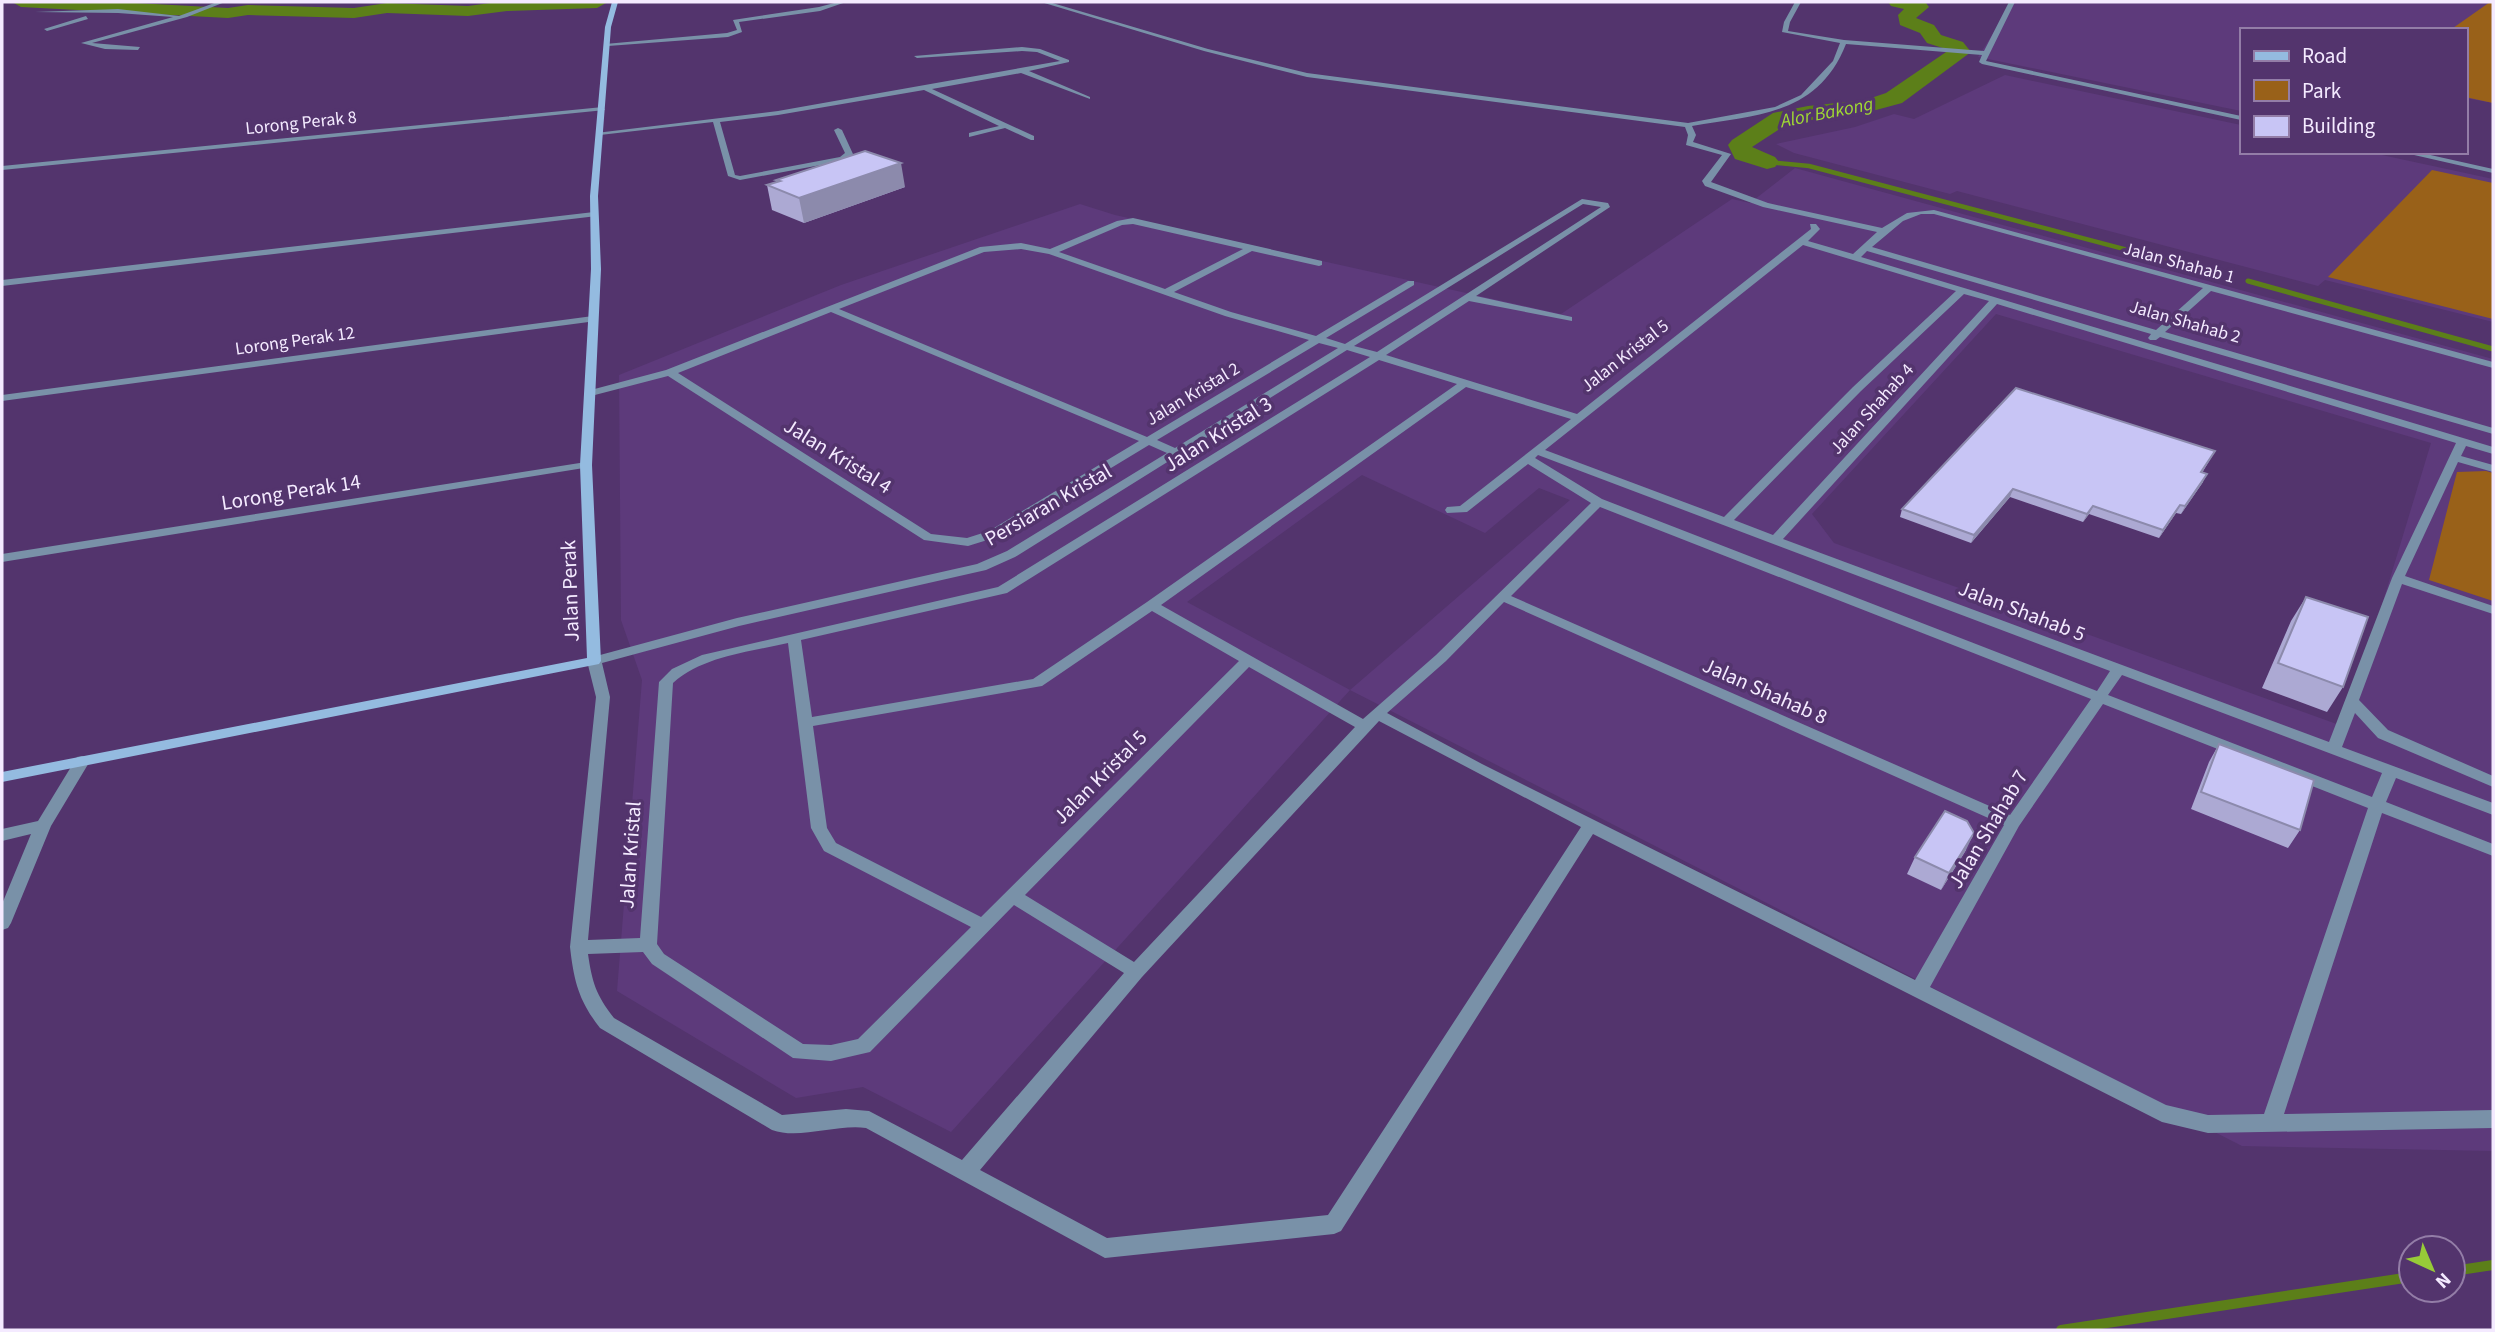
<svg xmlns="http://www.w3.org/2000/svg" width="2495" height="1332" viewBox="0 0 2495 1332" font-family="'Source Sans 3',sans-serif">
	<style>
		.built { fill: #5d3a7b; fill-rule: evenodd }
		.green { fill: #996119 }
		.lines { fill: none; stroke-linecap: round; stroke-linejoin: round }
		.stream-far2 { stroke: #5c7f19; stroke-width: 4.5 }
		.stream-far1 { stroke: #5c7f19; stroke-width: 5 }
		.stream { stroke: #5c7f19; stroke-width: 10 }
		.river { fill: #5c7f19; fill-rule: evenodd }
		.street { fill: #7991a8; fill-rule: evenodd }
		.secondary { fill: #94bbe0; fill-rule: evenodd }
		.wall { fill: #aca9d3 }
		.shaded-wall { fill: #8c8aac }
		.building { fill: #c8c5f5; stroke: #8c8aac; stroke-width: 2 }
		.labels { text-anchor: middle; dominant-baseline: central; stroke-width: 7; stroke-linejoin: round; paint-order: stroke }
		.far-street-label { font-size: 18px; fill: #f4eaff; stroke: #53346d }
		.far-water-label { font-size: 19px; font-style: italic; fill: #a0d933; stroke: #53346d }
		.street-label { font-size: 21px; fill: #f4eaff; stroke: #53346d }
	</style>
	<rect width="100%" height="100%" fill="#53346d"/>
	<path class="built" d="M2013,2H2493V103L2465,98V30H2241V111L1978,57Z
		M2005,75L2241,125V152H2368L2493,179V322L2325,280L2318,286L1957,191L1950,194L1794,153L1776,144L1855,127L1894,114L1914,119Z
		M1795,168L2493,359V1151L2242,1146L1350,690L951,1132L863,1087L796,1098L617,991L642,680L621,620L619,375L841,285L1080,204L1115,215L1561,314L1732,199L1750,203ZM1996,314L2431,443L2345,727L1834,543L1812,514ZM1362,475L1485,533L1539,488L1570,500L1350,690L1187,602Z"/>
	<path class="green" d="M2490,2H2493V103L2465,97V30L2453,28Z
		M2432,170L2493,183V319L2328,277Z
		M2486,471L2493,473V601L2429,580L2457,472Z"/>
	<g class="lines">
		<path class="stream-far2" d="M1767,162L1809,166L2177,263"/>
		<path class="stream-far1" d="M2170,261L2212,272
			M2248,281L2493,349"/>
		<path class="stream" d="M2453,1271L2493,1265
			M2061,1330L2411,1277"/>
		<path class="river" d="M12,2H117L228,8L248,5L354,8L387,3L468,6L498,2L606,3L597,8L507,11L468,16L387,13L354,18L248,15L228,18L21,7Z
			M1888,2L1926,3L1929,7L1916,18L1934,25L1941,35L1963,42L1971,52L1902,103L1865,113L1789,123L1752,147L1775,157L1779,162L1775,167L1767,169L1735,159L1728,145L1732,140L1773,113L1808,106L1865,100L1886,93L1949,50L1927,43L1920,33L1900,25L1898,15L1904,9L1891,6Z"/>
		<path class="street" d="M217,2H225L187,17L92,43L140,47L138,50L105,49L81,43L173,17L118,13L35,12L118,9L179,16Z
			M838,2H846L820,11L739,22L742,32L728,37L608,46L605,44L727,33L737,30L733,20L819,7Z
			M1041,2H1049L1208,49L1307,73L1688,123L1775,107L1801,95L1833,61L1840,43L1782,32L1784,22L1795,2H1801L1790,22L1788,31L1844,40L1984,51L2009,2H2015L1986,61L2241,116V120L1982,64L1979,62L1982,55L1846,44C1818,115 1757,115 1692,126L1696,135L1693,142L1731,154L1711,182L1768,203L1882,228L1907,213L1934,210L2493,362V368L2211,291L2165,332L2493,428V434L2160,337L2156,340H2150L2148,338L2151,334L1867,251L1861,257L2493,447V454L2466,446L2461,456L2493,465V472L2458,462L2405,576L2493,606V614L2402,584L2359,700L2388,730L2493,776V787L2378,738L2355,713L2342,747L2493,803V815L2396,778L2386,802L2493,844V856L2382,813L2284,1114L2493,1110V1128L2208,1133L2162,1122L1593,834L1341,1231L1334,1234L1105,1258L866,1128C836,1124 799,1140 772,1130L600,1028C579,1001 574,982 570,947L596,697L587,661L589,658L737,618L977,564L1007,551L1167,453L1149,445L997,537L968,546L924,540L668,376L591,396L586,393L587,391L666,370L980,247L1021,243L1050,249L1117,221L1133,218L1322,261V265L1319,266L1252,251L1174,292L1231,312L1316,336L1408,281H1414V285L1326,338L1345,344L1582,199L1608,203L1610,207L1476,296L1572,317V321L1469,301L1386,355L1577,414L1811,229L1810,224H1816L1820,229L1808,241L1853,254L1877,232L1763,207L1705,186L1702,181L1722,155L1686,145L1688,135L1685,127L1307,77L1204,51ZM1583,204L1601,207L1377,352L1354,346ZM1921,214H1934L2203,288L2156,330L1872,247L1903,221ZM1133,224L1243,249L1165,289L1059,252L1122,225ZM1803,245L1956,291L1853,387L1724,517L1545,450ZM1021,249L1049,254L1225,316L1309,340L1147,437L839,309L984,252ZM1964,294L1989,301L1773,535L1734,520L1861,391ZM1997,304L2456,443L2392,578L2329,742L1783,539ZM831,312L1139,441L989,531L967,538L931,534L678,373ZM1319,343L1338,348L1175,448L1157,440ZM1347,350L1370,357L998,587L702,655L672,669L659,682L640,938L588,940L610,697L602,663L739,626L986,570L1015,557ZM1379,360L1457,384L1147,602L1033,679L812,717L801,640L1007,593ZM1466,387L1571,419L1460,506L1447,507L1445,510L1447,513L1467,512L1528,464L1591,503L1436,655L1363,719L1161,605ZM1538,455L2110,671L2097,691L1602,499L1535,458ZM1600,507L2091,699L2010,815L1511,596ZM1504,602L2004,825L1915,980L1482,764L1387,713L1446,661ZM1152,611L1239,661L981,917L836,843L827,828L813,726L1042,686ZM788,643L811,828L824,851L971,927L858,1039L831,1045L803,1044L664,954L657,944L673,683C703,656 749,652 788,643ZM1249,667L1355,727L1134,962L1025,895ZM2122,675L2382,773L2372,797L2108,695ZM2103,704L2368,808L2264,1114L2208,1115L2166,1105L1930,987L2019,826ZM1379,721L1581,827L1328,1215L1107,1238L980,1170L1142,977ZM1014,905L1124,973L962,1160L869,1111L846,1109L782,1115L614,1018C596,995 592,982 588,954L643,952L652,964L793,1058L831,1061L870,1052Z
			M86,16L88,19L47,31L44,29Z
			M1022,47L1040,49L1069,60V62L1029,71L1090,97V99L1021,73L932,89L1034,136V140H1031L1005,128L969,137V133L999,126L924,90L778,115L720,122L735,175L740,176L840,157L845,153L834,130L838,128L842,130L853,154L842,161L740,180L728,176L713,122L600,135L596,133L778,111L1060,61L1037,52L1022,51L917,58L914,56Z
			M603,107L605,110L2,170V166Z
			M2401,152H2417L2493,169V173Z
			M594,212H597V216L2,286V280Z
			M593,316L596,317V321L2,401V395Z
			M586,462L590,463V467L2,562V554Z
			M82,756L87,757L90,761L51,826L11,923L8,928L2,930V904L31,834L2,841V829L38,821L77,757Z"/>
		<path class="secondary" d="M612,2H618L611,27L598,196L601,269L592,465L601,661L599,664L2,782V772L587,658L580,465L591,269L590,196L605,27Z"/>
	</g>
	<path class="wall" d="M776,180L905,187L804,223L772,210L767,185L776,182Z
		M2215,451L2202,473L2203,482L2181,514L2176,513L2159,538L2089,514L2083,522L2010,497L1971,543L1900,517L1902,509Z
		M2306,597L2343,687L2327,712L2262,688L2291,621Z
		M2219,744L2300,830L2288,848L2191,809L2209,762Z
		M1966,850L1941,890L1907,874L1915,857Z"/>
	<path class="shaded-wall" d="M901,163L905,187L804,223L799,198Z
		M2207,474L2203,482L2181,514L2185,506Z
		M2013,489L2010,497L1971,543L1974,535Z
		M2180,505L2176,513L2159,538L2163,530Z
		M2093,506L2089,514L2083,522L2087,514Z
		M1974,833L1966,850L1941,890L1949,873Z"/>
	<path class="building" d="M865,151L901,163L799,198L767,185L780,181L776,180Z
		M2016,388L2215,451L2201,472L2207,474L2185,506L2180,505L2163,530L2093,506L2087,514L2013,489L1974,535L1902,509Z
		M2306,597L2368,617L2343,687L2278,663Z
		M2219,744L2314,780L2300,830L2201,792Z
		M1945,811L1967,821L1974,833L1949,873L1915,857Z"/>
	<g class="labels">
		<g class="far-street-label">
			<text transform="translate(301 123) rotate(-6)">Lorong Perak 8</text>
			<text transform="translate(2179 263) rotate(15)">Jalan Shahab 1</text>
			<text transform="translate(2185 322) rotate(16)">Jalan Shahab 2</text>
			<text transform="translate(295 341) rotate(-8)">Lorong Perak 12</text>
			<text transform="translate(1625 356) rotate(-38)">Jalan Kristal 5</text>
			<text transform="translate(1193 394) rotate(-31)">Jalan Kristal 2</text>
			<text transform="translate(1872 409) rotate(-48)">Jalan Shahab 4</text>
		</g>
		<g class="far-water-label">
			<text transform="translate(1827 113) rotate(-11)">Alor Bakong</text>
		</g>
		<g class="street-label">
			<text transform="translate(1218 434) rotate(-32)">Jalan Kristal 3</text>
			<text transform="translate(838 456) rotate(32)">Jalan Kristal 4</text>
			<text transform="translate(291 492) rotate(-9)">Lorong Perak 14</text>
			<text transform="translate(1048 505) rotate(-30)">Persiaran Kristal</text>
			<text transform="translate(570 591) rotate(-92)">Jalan Perak</text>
			<text transform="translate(2022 611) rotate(21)">Jalan Shahab 5</text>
			<text transform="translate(1765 691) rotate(24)">Jalan Shahab 8</text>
			<text transform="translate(1100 777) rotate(-45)">Jalan Kristal 5</text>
			<text transform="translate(1988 829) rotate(-59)">Jalan Shahab 7</text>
			<text transform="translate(630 855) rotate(-86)">Jalan Kristal</text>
		</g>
	</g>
	<rect width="2495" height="1332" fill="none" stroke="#f4eaff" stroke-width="7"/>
	<rect x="2240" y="28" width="228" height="126" fill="#53346d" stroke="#937da7" stroke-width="2"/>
	<rect x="2254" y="51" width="35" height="10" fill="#94bbe0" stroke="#937da7" stroke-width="2"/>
	<text x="2302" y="63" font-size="21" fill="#f4eaff">Road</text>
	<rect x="2254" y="80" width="35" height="21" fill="#996119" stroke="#937da7" stroke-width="2"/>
	<text x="2302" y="98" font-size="21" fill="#f4eaff">Park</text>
	<rect x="2254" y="116" width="35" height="21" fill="#c8c5f5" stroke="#937da7" stroke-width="2"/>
	<text x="2302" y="133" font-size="21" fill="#f4eaff">Building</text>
	<g transform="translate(2432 1269) rotate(136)"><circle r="33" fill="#53346d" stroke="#937da7" stroke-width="2"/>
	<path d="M0-5L12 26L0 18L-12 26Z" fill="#97cb38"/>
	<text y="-10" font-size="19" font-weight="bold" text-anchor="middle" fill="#f4eaff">N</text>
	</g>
</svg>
